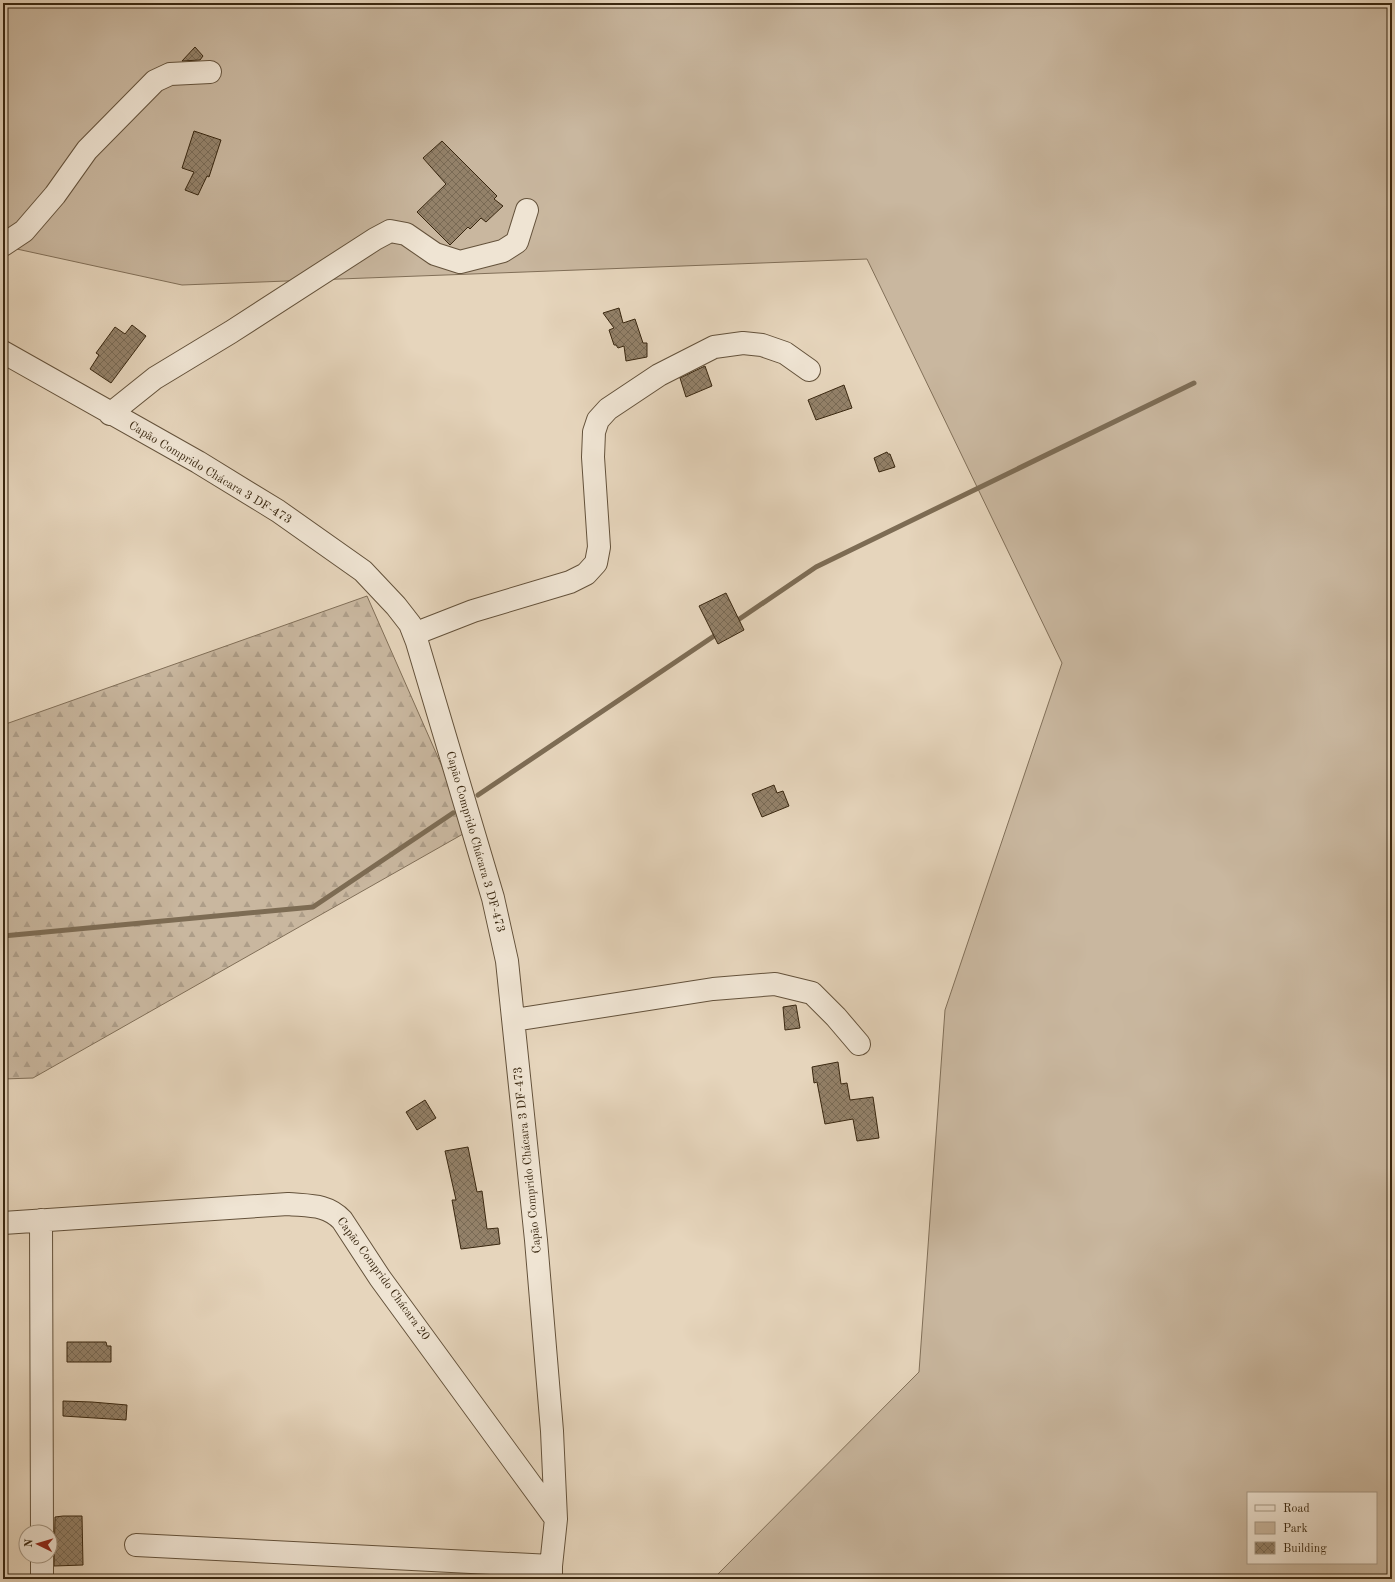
<svg xmlns="http://www.w3.org/2000/svg" width="1395" height="1582" viewBox="0 0 1395 1582" font-family="'Old Standard TT',serif">
	<style>
		.green { fill: #c9b79f; stroke: #816f58; fill-rule: evenodd }
		.forest { fill: url(#forest-firs); stroke: #816f58 }
		.lines { fill: none; stroke-linecap: round; stroke-linejoin: round }
		.stream { stroke: #7d6c54; stroke-width: 5 }
		.building { fill: url(#building-cross-hatch); stroke: #392710 }
		.minor-casing { stroke: #64523b; stroke-width: 24 }
		.minor { stroke: #efe4d3; stroke-width: 22 }
		.labels { text-anchor: middle; dominant-baseline: central; stroke-width: 3.5; stroke-linejoin: round; paint-order: stroke }
		.street-label { font-size: 12px; fill: #392710; stroke: #efe4d3 }
	</style>
	<defs>
		<pattern id="forest-firs" width="22" height="20" patternUnits="userSpaceOnUse"><rect width="22" height="20" fill="#c9b79f"/><path d="M5 1l3.5 6h-7zM16 11l3.5 6h-7z" fill="#ad9d88"/></pattern>
		<pattern id="building-cross-hatch" width="8" height="8" patternUnits="userSpaceOnUse"><rect width="8" height="8" fill="#938169"/><path d="M0 0l8 8M0 8l8-8" fill="none" stroke="#796a55"/></pattern>
	</defs>
	<rect width="100%" height="100%" fill="#e6d5bc"/>
	<filter id="stains"><feTurbulence type="fractalNoise" baseFrequency=".005" numOctaves="4"/><feColorMatrix values="0 0 0 0 .2 0 0 0 0 .09 0 0 0 0 .02 0 0 0 .5 -.17"/></filter>
	<radialGradient id="worn" r=".72"><stop offset=".6" stop-color="#630" stop-opacity="0"/><stop offset="1" stop-color="#630" stop-opacity=".3"/></radialGradient>
	<path class="green" d="M3,3H1392V1579H717L718,1574L919,1372L945,1010L1062,663L867,259L182,285L3,246ZM1248,1493H1376V1563H1248Z"/>
	<path class="forest" d="M367,596L470,830L33,1078L3,1079V725Z"/>
	<g class="lines">
		<path class="stream" d="M735,622L816,567L1194,383
			M478,795L720,632
			M3,936L313,907L453,813"/>
	</g>
	<path class="building" d="M195,47L203,56L200,60L182,61Z
		M194,131L221,140L209,177L207,176L198,195L185,190L194,172L182,168Z
		M442,141L497,196L494,199L503,206L486,222L481,218L470,229L468,227L450,245L417,212L446,184L423,158Z
		M619,308L623,323L635,319L643,343H647V357L626,361L624,346L618,348L616,345H614L609,330L614,328L603,313Z
		M132,325L146,336L111,383L90,369L99,355L96,353L115,327L125,334Z
		M705,366L712,386L686,397L680,378Z
		M844,385L852,408L816,420L808,400Z
		M887,452L888,454H890L895,467L879,472L874,458Z
		M726,593L744,630L718,644L699,606Z
		M774,785L777,793L783,791L789,806L762,817L752,794Z
		M796,1005L800,1028L785,1030L783,1007Z
		M838,1062L841,1084L847,1083L850,1100L873,1097L879,1138L857,1141L853,1119L825,1124L817,1082L814,1083L812,1067Z
		M425,1100L436,1118L417,1130L406,1112Z
		M468,1147L477,1192L482,1191L487,1229L498,1228L500,1244L461,1249L452,1200H456L445,1151Z
		M67,1342H106L107,1346H111V1362H67Z
		M63,1401L92,1402L127,1405L126,1420L63,1416Z
		M63,1516H82L83,1565L54,1566L55,1517Z"/>
	<g class="lines">
		<defs>
			<path id="minor" d="M3,245L24,231L55,195L87,150L155,81L170,74L210,72
				M3,352L198,462L278,511L363,571L396,606L410,624L417,642L493,898L507,961L536,1240L552,1431L556,1519L551,1566V1579
				M110,414L155,378L231,332L375,239L390,231L406,234L435,254L460,262L503,251L517,242L527,210
				M414,634L473,611L570,582L586,574L596,563L599,547L593,457L594,432L598,420L608,409L659,375L714,347L743,343L762,345L785,353L809,370
				M514,1020L713,989L775,984L812,993L836,1017L859,1044
				M41,1220L42,1532
				M3,1223L288,1204C309,1206 327,1204 342,1220L380,1278L556,1519
				M136,1545L551,1566
				M42,1556V1579"/>
		</defs>
		<use href="#minor" class="minor-casing"/>
		<use href="#minor" class="minor"/>
	</g>
	<g class="labels">
		<g class="street-label">
			<text transform="translate(210 473) rotate(31)">Capão Comprido Chácara 3 DF-473</text>
			<text transform="translate(475 842) rotate(74)">Capão Comprido Chácara 3 DF-473</text>
			<text transform="translate(528 1160) rotate(-96)">Capão Comprido Chácara 3 DF-473</text>
			<text transform="translate(383 1279) rotate(54)">Capão Comprido Chácara 20</text>
		</g>
	</g>
	<rect width="1395" height="1582" fill="none" stroke="#e6d5bc" stroke-width="16"/>
	<rect x="4" y="4" width="1387" height="1574" fill="none" stroke="#392710" stroke-width="2"/>
	<rect x="8" y="8" width="1379" height="1566" fill="none" stroke="#392710"/>
	<rect x="1247" y="1492" width="130" height="72" fill="#efe4d3" stroke="#a69885"/>
	<rect x="1255" y="1505" width="20" height="6" fill="#efe4d3" stroke="#a69885"/>
	<text x="1283" y="1512" font-size="12" fill="#392710">Road</text>
	<rect x="1255" y="1522" width="20" height="12" fill="#c9b79f" stroke="#a69885"/>
	<text x="1283" y="1532" font-size="12" fill="#392710">Park</text>
	<rect x="1255" y="1542" width="20" height="12" fill="url(#building-cross-hatch)" stroke="#a69885"/>
	<text x="1283" y="1552" font-size="12" fill="#392710">Building</text>
	<g transform="translate(38 1544) rotate(275)"><circle r="19" fill="#efe4d3" stroke="#a69885"/>
	<path d="M0-3L7 15L0 10L-7 15Z" fill="#8f2418"/>
	<text y="-6" font-size="11" font-weight="bold" text-anchor="middle" fill="#392710">N</text>
	</g>
	<rect width="100%" height="100%" filter="url(#stains)"/>
	<rect width="100%" height="100%" fill="url(#worn)"/>
</svg>
